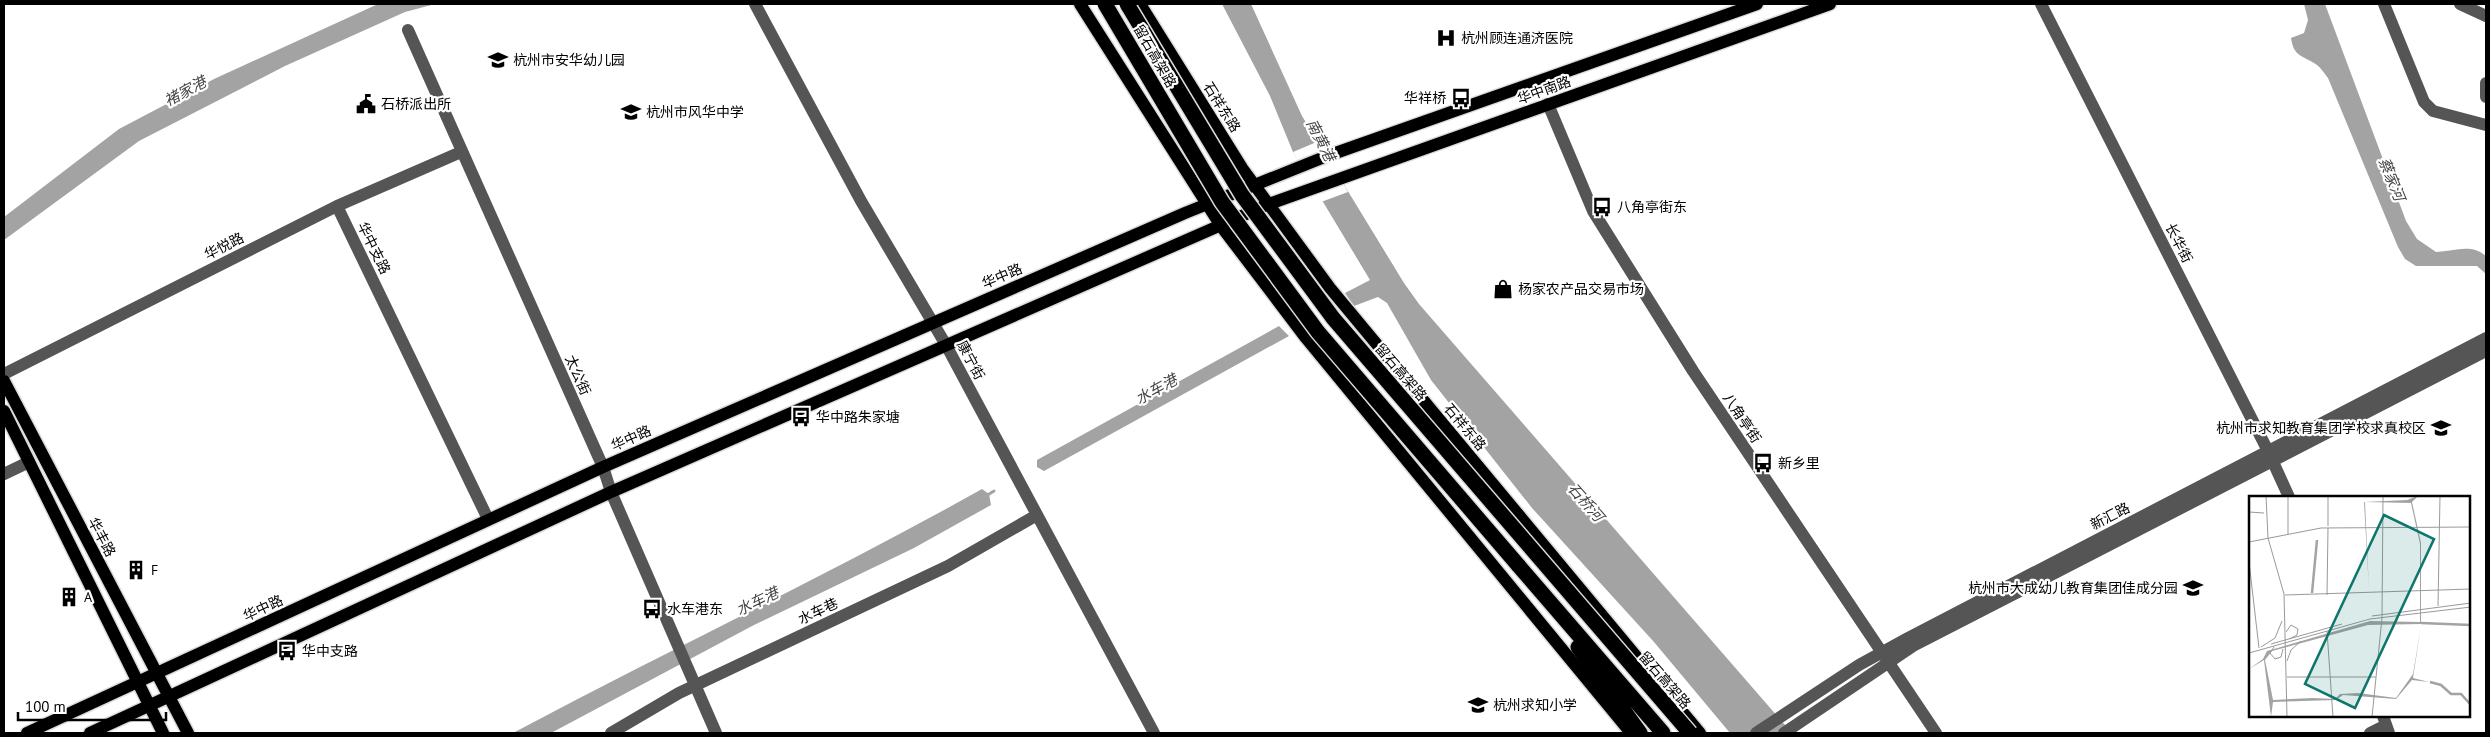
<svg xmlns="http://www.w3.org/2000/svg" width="2490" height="737" viewBox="0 0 2490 737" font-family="'PT Sans','Noto Sans SC',sans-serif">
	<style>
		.water { fill: #a3a3a3 }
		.pier { fill: #fff }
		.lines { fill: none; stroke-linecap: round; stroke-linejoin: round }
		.stream { stroke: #a3a3a3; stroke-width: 3 }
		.major-casing { stroke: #dbdbdb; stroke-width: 15 }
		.highway-casing { stroke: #dbdbdb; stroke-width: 18 }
		.minor { stroke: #555; stroke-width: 12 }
		.major { stroke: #000; stroke-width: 12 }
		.highway { stroke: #000; stroke-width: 15 }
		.highway-bridge-casing { stroke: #dbdbdb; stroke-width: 18; stroke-linecap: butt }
		.highway-bridge { stroke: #000; stroke-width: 15 }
		.labels { text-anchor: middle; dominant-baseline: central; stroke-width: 4.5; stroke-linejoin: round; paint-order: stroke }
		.poi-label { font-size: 14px; fill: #000; stroke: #fff; text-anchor: start }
		.street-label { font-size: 14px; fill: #000; stroke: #fff }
		.water-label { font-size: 15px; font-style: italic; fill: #444; stroke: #fff }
		.inset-river { fill: none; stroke: #a3a3a3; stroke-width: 2.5 }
		.inset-road { fill: none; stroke: #999; stroke-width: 1 }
		.view { fill: #0f766e; fill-opacity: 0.15; stroke: #0f766e; stroke-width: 2.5 }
		.inset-edge { fill: none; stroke: #000; stroke-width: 2.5 }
	</style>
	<rect width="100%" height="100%" fill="#fff"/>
	<path class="water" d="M378,4H435L405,12L285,66L139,141L4,240V217L119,129L214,79Z
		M1222,4H1251L1302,116L1404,283L1419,304L1792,733H1730L1654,642L1532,508L1431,380L1387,303L1378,297L1354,306L1345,293L1370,280L1293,152L1270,96Z
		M2304,4H2325L2406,221L2417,239L2436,252C2455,251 2471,243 2486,256V274L2477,266H2416L2405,259L2398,247L2328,78C2325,74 2321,68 2317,65C2303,55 2294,58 2291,38L2304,33L2308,20Z
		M1279,326L1289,336L1044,471L1037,467V460Z
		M982,489L989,494L991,505L914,548L754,625L551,733H513C668,650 829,575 982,489Z"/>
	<path class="pier" d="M1319,141L1348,192L1321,202L1293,152Z"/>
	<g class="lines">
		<path class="stream" d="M986,496L994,491"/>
		<defs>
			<path id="major" d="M1080,4L1221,226L1306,338L1631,733
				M1140,4L1242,168L1330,288L1700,733
				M4,381L188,733
				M4,411L163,733
				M27,733L603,467L1185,213L1327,156L1757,4
				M90,733L611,492L1269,204L1830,4"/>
			<path id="highway" d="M1518,565L1663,733
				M1578,647L1640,733"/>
		</defs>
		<use href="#major" class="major-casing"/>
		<use href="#highway" class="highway-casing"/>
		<path class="minor" d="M755,4L861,201L946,345L1154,733
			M2041,4L2268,451L2289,497
			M2384,4L2424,102L2433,111L2486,125
			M2460,4L2486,16
			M408,30L603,467L611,492L716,733
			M2486,83V97
			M1548,104L1593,211L1693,371L1936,733
			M337,206L488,519
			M4,374L337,206L461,152
			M4,474L29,462
			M2383,716L2389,733
			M611,733L679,693L948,566L1037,515
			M1756,733L1859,665L1908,638L2486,338
			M1784,733L1913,646L2486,351
			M2370,733L2386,725"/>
		<use href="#major" class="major"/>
		<use href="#highway" class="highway"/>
		<defs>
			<path id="highway-bridge" d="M1105,4L1222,202L1318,332L1518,565
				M1127,4L1242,195L1333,318L1690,733"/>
		</defs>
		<use href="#highway-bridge" class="highway-bridge-casing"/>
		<use href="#highway-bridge" class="highway-bridge"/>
	</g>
	<defs>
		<symbol id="hospital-bare" viewBox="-9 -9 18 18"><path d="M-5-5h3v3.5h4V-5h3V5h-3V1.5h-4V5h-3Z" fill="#000" stroke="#fff" stroke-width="2.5" paint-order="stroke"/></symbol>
		<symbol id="school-bare" viewBox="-9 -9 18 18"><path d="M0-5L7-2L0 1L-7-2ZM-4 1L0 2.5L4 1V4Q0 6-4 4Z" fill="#000" stroke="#fff" stroke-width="2.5" paint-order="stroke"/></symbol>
		<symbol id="bus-bare" viewBox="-9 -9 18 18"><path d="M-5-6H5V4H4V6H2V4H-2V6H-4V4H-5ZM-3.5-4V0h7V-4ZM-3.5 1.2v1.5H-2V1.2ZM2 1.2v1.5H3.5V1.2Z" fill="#000" stroke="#fff" stroke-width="2.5" paint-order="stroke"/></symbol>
		<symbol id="civic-bare" viewBox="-9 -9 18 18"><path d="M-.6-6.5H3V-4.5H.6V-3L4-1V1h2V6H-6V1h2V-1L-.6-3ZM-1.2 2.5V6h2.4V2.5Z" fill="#000" stroke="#fff" stroke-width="2.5" paint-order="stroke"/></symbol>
		<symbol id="shop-bare" viewBox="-9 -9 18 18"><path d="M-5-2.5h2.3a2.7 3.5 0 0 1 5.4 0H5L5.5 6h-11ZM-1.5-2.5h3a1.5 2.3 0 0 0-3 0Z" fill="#000" stroke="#fff" stroke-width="2.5" paint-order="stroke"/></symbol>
		<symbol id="building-bare" viewBox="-9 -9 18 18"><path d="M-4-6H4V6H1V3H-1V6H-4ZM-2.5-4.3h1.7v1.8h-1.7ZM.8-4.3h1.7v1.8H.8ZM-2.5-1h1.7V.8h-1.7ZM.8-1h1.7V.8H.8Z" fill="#000" stroke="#fff" stroke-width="2.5" paint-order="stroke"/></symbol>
	</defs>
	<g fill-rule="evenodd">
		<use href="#hospital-bare" x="1432" y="24" width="28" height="28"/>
		<use href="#school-bare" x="484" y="46" width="28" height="28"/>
		<use href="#bus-bare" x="1447" y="84" width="28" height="28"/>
		<use href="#civic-bare" x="352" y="90" width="28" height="28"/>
		<use href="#school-bare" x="617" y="98" width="28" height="28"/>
		<use href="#bus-bare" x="1588" y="193" width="28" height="28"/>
		<use href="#shop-bare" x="1489" y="275" width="28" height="28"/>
		<use href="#bus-bare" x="787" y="403" width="28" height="28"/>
		<use href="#school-bare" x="2427" y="414" width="28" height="28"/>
		<use href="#bus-bare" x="1749" y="449" width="28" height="28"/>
		<use href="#building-bare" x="122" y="556" width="28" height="28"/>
		<use href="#school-bare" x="2179" y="574" width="28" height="28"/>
		<use href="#building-bare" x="55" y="583" width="28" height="28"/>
		<use href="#bus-bare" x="638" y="595" width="28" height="28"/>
		<use href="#bus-bare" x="273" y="637" width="28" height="28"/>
		<use href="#school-bare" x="1464" y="691" width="28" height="28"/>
	</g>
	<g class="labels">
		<g class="poi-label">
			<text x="1461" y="38">杭州顾连通济医院</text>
			<text x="513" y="60">杭州市安华幼儿园</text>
			<text x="1446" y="98" text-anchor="end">华祥桥</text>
			<text x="381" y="104">石桥派出所</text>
			<text x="646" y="112">杭州市风华中学</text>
			<text x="1617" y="207">八角亭街东</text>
			<text x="1518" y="289">杨家农产品交易市场</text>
			<text x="816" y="417">华中路朱家塘</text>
			<text x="2426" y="428" text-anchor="end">杭州市求知教育集团学校求真校区</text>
			<text x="1778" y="463">新乡里</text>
			<text x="151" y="570">F</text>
			<text x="2178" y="588" text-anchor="end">杭州市大成幼儿教育集团佳成分园</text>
			<text x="84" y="597">A</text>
			<text x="667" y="609">水车港东</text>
			<text x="302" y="651">华中支路</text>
			<text x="1493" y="705">杭州求知小学</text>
		</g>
		<g class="street-label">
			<text transform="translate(1155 56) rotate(60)">留石高架路</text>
			<text transform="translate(1544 90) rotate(-20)">华中南路</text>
			<text transform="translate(1222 107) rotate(58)">石祥东路</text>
			<text transform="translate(2179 243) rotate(63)">长华街</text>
			<text transform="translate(224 246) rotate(-27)">华悦路</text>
			<text transform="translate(374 248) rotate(64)">华中支路</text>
			<text transform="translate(1002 276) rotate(-23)">华中路</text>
			<text transform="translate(971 360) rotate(62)">康宁街</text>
			<text transform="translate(1401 372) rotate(49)">留石高架路</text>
			<text transform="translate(578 375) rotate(66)">太公街</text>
			<text transform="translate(1742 418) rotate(56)">八角亭街</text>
			<text transform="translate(1465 427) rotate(50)">石祥东路</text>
			<text transform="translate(631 438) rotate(-24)">华中路</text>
			<text transform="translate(2110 516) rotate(-27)">新汇路</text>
			<text transform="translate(102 537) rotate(62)">华丰路</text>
			<text transform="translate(263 608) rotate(-25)">华中路</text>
			<text transform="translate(818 611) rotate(-25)">水车巷</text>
			<text transform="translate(1665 680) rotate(49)">留石高架路</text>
		</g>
		<g class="water-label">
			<text transform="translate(185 91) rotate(-28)">褚家港</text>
			<text transform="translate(1321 140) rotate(63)">南黄港</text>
			<text transform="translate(2392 179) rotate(68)">蔡家河</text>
			<text transform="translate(1156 389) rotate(-29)">水车港</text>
			<text transform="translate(1586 502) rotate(49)">石桥河</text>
			<text transform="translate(757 601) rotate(-26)">水车港</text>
		</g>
	</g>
	<g transform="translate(2249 496)">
		<rect width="221" height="221" fill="#fff"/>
		<path d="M169,0L163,6L172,47V128L119,129L23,155L16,164L24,204L64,202L86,203L91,198L109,197L147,202L164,178L172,130L164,182L180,186L163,184L147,203L94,199L87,204L24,206L22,221L15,164L0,173L14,163L18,155L121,125L171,126V48L162,7L116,6L120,94L115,6L158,4Z" fill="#a3a3a3"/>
		<path class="inset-river" d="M63,97L68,44M172,127L222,129M181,186L192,189L202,198H212L221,208"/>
		<path class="inset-road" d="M17,0L19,42L35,98L38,221M71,0H188M79,1V30M0,16L15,17M39,38V0M0,46L72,32L222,31M0,66L10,152M36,99L222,93M78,99L79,32M189,110L191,0M123,120L222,107M78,135L84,221M37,136L42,129L49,133L48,139L40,143M22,148L93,128M12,151L26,142L33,125M25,151L21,157L26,163L32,161L34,153M0,157L121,123L222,111M38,165L42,154L52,145M38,181H127M123,221L133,122L134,0"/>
		<path class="view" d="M135,19L185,43L106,212L56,188Z"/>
		<rect width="221" height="221" class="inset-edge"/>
	</g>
	<rect width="2490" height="737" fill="none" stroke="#000000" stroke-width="10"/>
	<path d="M18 712v8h148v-8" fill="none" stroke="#000000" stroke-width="2.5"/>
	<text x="25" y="712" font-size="15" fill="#000000" stroke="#ffffff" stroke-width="4" paint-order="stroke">100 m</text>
</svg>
